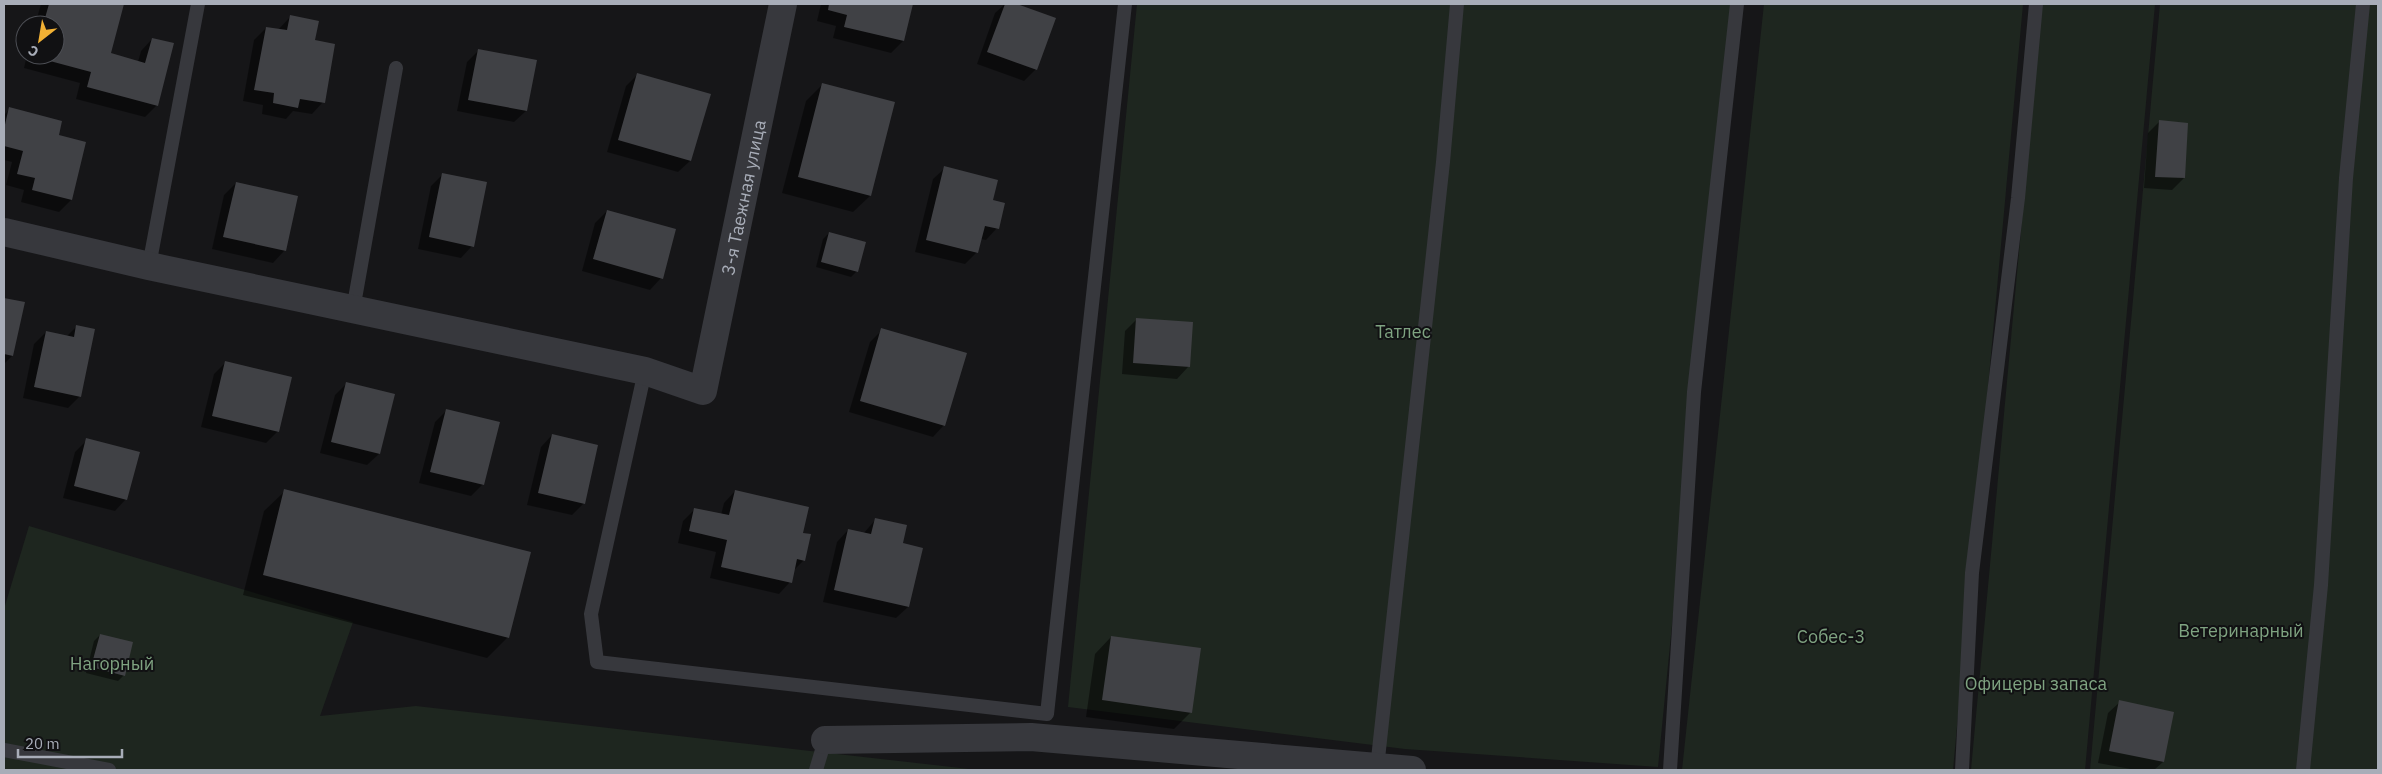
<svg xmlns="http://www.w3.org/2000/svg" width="2382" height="774" viewBox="0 0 2382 774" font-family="'IBM Plex Sans',sans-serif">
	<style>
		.green { fill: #1e261f }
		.shadow { fill: #0007 }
		.building { fill: #404145 }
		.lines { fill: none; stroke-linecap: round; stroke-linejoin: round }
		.service { stroke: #37383d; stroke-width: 14 }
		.minor { stroke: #37383d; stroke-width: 28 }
		.labels { text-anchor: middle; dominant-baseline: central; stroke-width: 4; stroke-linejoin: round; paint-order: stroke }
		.street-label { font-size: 18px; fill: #a8adb8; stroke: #111113 }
		.park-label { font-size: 18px; fill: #7fa381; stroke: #111113 }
	</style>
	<rect width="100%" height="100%" fill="#161618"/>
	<path class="green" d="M1137,4H1733L1658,767L1405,749L1068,707Z
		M1764,4H2023L1953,770H1682Z
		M2042,4H2155L2085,770H1971Z
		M2160,4H2378V770H2090Z
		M29,526L353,622L320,716L416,706L978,770H4V609Z"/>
	<path class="shadow" d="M41,4H122L109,54L138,62L141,51L152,39L157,105L145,117L76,99L80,83L24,68L27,55H55V25H35Z
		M821,4H912L903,41L891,53L833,38L836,26L817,21Z
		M1005,4H1013L1054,18L1036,69L1024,81L977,64L995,13Z
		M290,17L314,41L323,102L312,114L293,111L286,119L262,114L263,105L243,101L254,40L266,28L278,30Z
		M479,50L526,111L514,122L457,111L467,62Z
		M638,74L709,95L690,161L678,172L607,152L626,86Z
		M823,84L870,196L853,212L782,193L806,101Z
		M10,109L57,136L85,143L71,200L59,212L21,202L24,190L6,185L12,162L4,160V115Z
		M2159,122L2184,178L2172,190L2144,188L2148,133Z
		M945,168L992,201L997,228L986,240L980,239L977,252L965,264L915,252L933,179Z
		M443,174L472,246L461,258L418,249L431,186Z
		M236,183L297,197L284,251L273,263L212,249L224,195Z
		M607,211L661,278L650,290L582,271L595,223Z
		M829,233L857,271L851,277L816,267L823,239Z
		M4,299L23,303L12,356L4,364Z
		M1137,319L1192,323L1188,367L1177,379L1122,374L1125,331Z
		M77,326L80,396L68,408L23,398L34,344L46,332L66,337Z
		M882,330L944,425L933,437L849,412L870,342Z
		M226,362L278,431L266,443L201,427L214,374Z
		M347,383L394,395L379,454L367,465L320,453L335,395Z
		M447,410L483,484L471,496L419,483L435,422Z
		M552,435L584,503L572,515L527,505L541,447Z
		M87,440L126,499L115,511L63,498L75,452Z
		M285,491L508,637L487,658L243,595L264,511Z
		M735,491L802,534L804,560L793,571L790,582L779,594L710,578L716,552L678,543L683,521L695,509L721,515L724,503Z
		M876,519L902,544L908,607L896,618L823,602L837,542L848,530L863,534Z
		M100,635L124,675L118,681L86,673L94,641Z
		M1111,637L1191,712L1174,729L1086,717L1095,654Z
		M2120,702L2163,762L2154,770H2136L2098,763L2108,713Z"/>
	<path class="building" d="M49,4H124L111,53L145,63L152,38L174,43L158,106L87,87L91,72L35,57V55H55V25H43Z
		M829,4H913L904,41L844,27L847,15L828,10Z
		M1005,4H1017L1056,18L1037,70L987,52Z
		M290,15L319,21L315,40L335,44L325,103L300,99L298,108L273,103L274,93L254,90L266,27L287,30Z
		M478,49L537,60L527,111L468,100Z
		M637,73L711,94L691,161L618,140Z
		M822,83L895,102L871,196L798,177Z
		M9,107L62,121L59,135L86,142L72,200L32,190L35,178L17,174L23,151L4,146V129Z
		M2159,120L2188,123L2185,178L2155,177Z
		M944,166L998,180L993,200L1005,203L999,229L985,226L978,253L926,240Z
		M442,173L487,182L474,247L429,237Z
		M236,182L298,196L286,251L223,237Z
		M607,210L676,229L663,279L593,259Z
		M829,232L866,242L858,272L821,262Z
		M4,298L25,302L13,356L4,354Z
		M1136,318L1193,322L1190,367L1133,363Z
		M76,325L95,329L81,397L34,387L46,331L74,337Z
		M881,328L967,353L945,426L860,401Z
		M225,361L292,377L279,432L212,416Z
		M346,382L395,394L380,454L331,442Z
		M446,409L500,422L484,485L430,472Z
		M552,434L598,445L585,504L538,493Z
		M86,438L140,452L127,500L74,486Z
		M284,489L531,552L509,638L263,575Z
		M735,490L809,507L803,533L811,534L805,561L797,559L792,583L721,567L727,540L689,531L694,508L729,515Z
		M875,518L907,525L903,543L923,548L909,607L834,590L848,529L871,534Z
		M100,634L133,642L125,676L91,667Z
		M1111,636L1201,648L1192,713L1102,700Z
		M2119,700L2174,712L2164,762L2109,751Z"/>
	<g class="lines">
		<path class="service" d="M149,266L198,4
			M353,310L396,68
			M645,371L591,614L597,662L1047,714L1125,4
			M4,750L109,770
			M1377,768L1443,162L1457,4
			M816,770L825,740
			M1670,770L1694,392L1737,4
			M1962,770L1972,573L2018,198L2036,4
			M2303,770L2321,585L2346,178L2363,4"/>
		<g class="minor">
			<path id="s1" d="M4,232L149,266L645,371L703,391L783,4"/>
			<path d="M825,740L1031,737L1412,770"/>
		</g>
	</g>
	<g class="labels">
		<g class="street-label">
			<text stroke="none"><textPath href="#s1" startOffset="915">3-я Таежная улица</textPath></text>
		</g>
		<g class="park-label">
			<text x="1403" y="331">Татлес</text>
			<text x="2241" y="630">Ветеринарный</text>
			<text x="1831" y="636">Собес-3</text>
			<text x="112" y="663">Нагорный</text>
			<text x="2036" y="683">Офицеры запаса</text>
		</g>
	</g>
	<rect width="2382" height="774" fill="none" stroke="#a8adb8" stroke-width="10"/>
	<g transform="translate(40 40) rotate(211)"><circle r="24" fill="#111113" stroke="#4d4f55"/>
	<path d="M0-4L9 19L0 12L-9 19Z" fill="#f2b134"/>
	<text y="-8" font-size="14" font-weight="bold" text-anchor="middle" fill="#a8adb8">С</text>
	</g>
	<path d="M18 749v8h104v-8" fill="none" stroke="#a8adb8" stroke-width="2.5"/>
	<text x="25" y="749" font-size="15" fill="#a8adb8" stroke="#111113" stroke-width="4" paint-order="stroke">20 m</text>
</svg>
